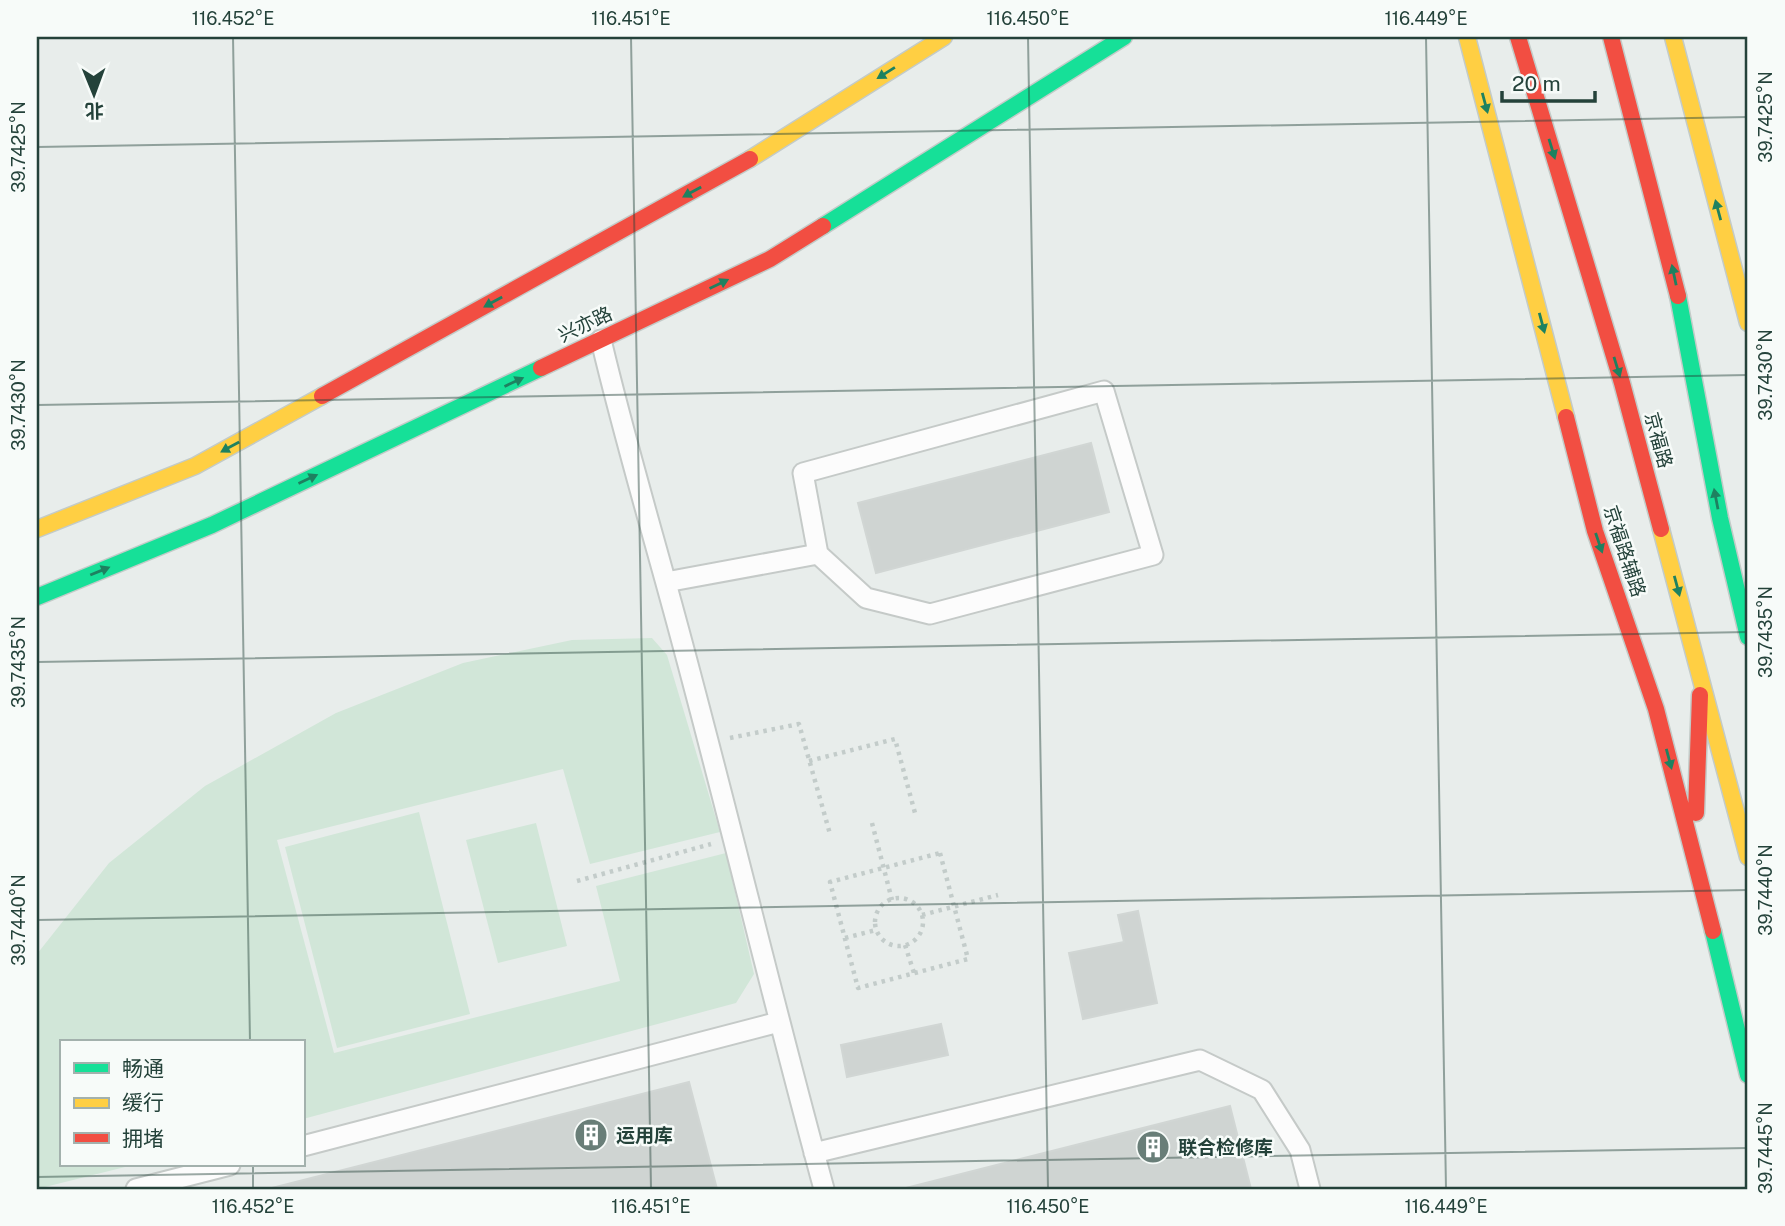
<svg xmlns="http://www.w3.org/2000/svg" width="1785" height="1226" viewBox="0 0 1785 1226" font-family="'Public Sans','Noto Sans SC',sans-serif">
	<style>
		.green { fill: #d1e6d8 }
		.building { fill: #cfd4d2; stroke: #d1d6d4; stroke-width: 2 }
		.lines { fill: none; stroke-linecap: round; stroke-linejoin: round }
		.lane-casing { stroke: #c5cac8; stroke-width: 23 }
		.fast-casing { stroke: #c3cbc8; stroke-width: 19 }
		.slow-casing { stroke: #c3cbc8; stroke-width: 19 }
		.jam-casing { stroke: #c3cbc8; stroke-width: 19 }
		.path { stroke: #c3ccca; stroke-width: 4.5; stroke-dasharray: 3.5 5; stroke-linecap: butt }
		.lane { stroke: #fcfcfc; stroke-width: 19 }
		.fast { stroke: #16e098; stroke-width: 16 }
		.slow { stroke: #ffcf43; stroke-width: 16 }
		.jam { stroke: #f24e42; stroke-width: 16 }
		.oneway { fill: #1e8160 }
		.ticks { fill: none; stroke: #24423a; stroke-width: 2; stroke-opacity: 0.45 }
		.labels { text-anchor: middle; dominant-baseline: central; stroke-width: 5; stroke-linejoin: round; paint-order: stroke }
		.street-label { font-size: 19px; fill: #24423a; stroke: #f7fbf9 }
		.poi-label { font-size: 19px; font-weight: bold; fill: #24423a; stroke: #f7fbf9; text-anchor: start }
		.neatline { fill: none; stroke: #24423a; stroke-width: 2.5 }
		.ticks-label { font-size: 18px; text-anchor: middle; fill: #24423a }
	</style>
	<rect width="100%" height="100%" fill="#e8edeb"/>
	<path class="green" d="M652,638L667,655L720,832L590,864L563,769L277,840L334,1053L620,981L596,886L726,853L754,974L736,1003L303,1119V1042H61V1165H133L37,1189V954L109,863L205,786L336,713L463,663L572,640Z
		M419,812L470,1014L337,1048L285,847Z
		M536,823L567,946L498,963L466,840Z"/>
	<path class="building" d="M1091,443L1109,512L876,573L858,503Z
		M1138,911L1157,1003L1083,1019L1069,953L1124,942L1118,915Z
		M941,1024L948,1055L847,1077L841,1045Z
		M689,1082L717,1189H268Z
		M1230,1106L1251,1189H902Z"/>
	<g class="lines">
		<defs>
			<path id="lane" d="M601,340C623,433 650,524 675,616C727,807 772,999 824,1189
				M666,582L818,554L866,598L930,614L1153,555L1104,391L803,473L818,554
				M303,1146L779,1022
				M814,1153L1200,1060L1262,1090L1300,1150L1310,1189
				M136,1189L230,1165"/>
			<path id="fast" d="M823,226L1124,37
				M1678,296L1720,518L1748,637
				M37,597L212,525L541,368
				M1713,931L1748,1075"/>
			<path id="slow" d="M1467,37L1566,417
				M1673,37L1748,323
				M750,159L944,37
				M37,529L195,466L322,396
				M1661,529L1748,857"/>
			<path id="jam" d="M1518,37L1622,383L1661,529
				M1611,37L1678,296
				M541,368L770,259L823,226
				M322,396L750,159
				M1566,417L1595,531L1656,709L1713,931
				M1696,813L1700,695"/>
		</defs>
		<use href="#lane" class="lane-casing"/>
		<use href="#fast" class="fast-casing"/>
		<use href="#slow" class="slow-casing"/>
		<use href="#jam" class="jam-casing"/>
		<path class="path" d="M730,738L799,724L830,834
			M809,761L895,739L915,813
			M872,823L892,900
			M940,853L968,959L858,988L830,882Z
			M577,881L711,844
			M875 922a24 24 0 1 1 48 0a24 24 0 1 1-48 0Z
			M922,915L998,895
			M845,938L876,930
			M905,945L914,973"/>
		<use href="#lane" class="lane"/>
		<use href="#fast" class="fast"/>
		<use href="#slow" class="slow"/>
		<use href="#jam" class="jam"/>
	</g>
	<defs><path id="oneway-solid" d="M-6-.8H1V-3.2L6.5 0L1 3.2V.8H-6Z" transform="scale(1.75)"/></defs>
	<g class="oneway">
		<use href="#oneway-solid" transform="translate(886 73) rotate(148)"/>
		<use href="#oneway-solid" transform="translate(1485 103) rotate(75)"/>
		<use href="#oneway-solid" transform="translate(1552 149) rotate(73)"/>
		<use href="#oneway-solid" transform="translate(692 192) rotate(151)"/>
		<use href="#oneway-solid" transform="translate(1718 210) rotate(-105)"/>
		<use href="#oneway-solid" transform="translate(1674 275) rotate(-102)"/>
		<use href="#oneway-solid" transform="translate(719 284) rotate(-26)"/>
		<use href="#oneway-solid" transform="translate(493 302) rotate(151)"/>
		<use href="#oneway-solid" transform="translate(1542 323) rotate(75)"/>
		<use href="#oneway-solid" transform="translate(1617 367) rotate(73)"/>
		<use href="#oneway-solid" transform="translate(514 382) rotate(-25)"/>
		<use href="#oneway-solid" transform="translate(230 447) rotate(151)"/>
		<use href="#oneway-solid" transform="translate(308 479) rotate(-25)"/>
		<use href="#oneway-solid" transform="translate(1716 499) rotate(-101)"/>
		<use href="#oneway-solid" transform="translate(1599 543) rotate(71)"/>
		<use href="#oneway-solid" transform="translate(100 571) rotate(-22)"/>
		<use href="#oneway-solid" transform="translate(1677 586) rotate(75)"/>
		<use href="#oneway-solid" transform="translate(1669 759) rotate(75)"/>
	</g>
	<path class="ticks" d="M233,37L250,1042M631,37L651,1189M1028,37L1048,1189M1426,37L1446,1189M37,147L1748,117M37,405L1748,375M37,662L1748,632M37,920L1748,890M253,1165V1189M37,1177L1748,1148"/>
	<defs>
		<symbol id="building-disc" viewBox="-11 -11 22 22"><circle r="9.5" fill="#697e78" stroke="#f7fbf9"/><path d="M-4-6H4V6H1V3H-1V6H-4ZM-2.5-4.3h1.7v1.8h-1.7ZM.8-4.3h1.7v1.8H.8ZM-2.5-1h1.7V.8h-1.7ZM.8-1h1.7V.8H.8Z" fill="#fff"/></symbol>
	</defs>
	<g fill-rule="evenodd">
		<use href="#building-disc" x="572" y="1116" width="38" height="38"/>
		<use href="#building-disc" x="1134" y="1128" width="38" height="38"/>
	</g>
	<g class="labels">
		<g class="street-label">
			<text transform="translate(585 324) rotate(-25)">兴亦路</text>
			<text transform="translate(1659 440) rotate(75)">京福路</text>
			<text transform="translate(1625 551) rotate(72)">京福路辅路</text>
		</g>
		<g class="poi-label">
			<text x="616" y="1135">运用库</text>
			<text x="1178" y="1147">联合检修库</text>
		</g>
	</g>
	<rect width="1785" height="1226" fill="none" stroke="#f7fbf9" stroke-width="77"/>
	<rect x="60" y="1040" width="245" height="126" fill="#f7fbf9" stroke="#a3b1ad" stroke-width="2"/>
	<rect x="74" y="1063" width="35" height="10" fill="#16e098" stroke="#a3b1ad" stroke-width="2"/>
	<text x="122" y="1076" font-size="21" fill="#24423a">畅通</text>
	<rect x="74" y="1098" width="35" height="10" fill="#ffcf43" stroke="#a3b1ad" stroke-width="2"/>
	<text x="122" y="1110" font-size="21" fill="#24423a">缓行</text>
	<rect x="74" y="1133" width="35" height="10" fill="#f24e42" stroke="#a3b1ad" stroke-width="2"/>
	<text x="122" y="1146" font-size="21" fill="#24423a">拥堵</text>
	<g transform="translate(94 94) rotate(179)" stroke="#f7fbf9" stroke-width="5" paint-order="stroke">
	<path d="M0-5L12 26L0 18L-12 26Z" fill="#24423a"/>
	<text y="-10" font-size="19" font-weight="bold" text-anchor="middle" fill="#24423a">北</text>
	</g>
	<path d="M1502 91v10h93v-10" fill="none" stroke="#24423a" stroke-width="3.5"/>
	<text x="1512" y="91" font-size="21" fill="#24423a" stroke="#f7fbf9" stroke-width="5" paint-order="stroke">20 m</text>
	<rect x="38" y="38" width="1708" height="1150" class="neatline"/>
	<g class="ticks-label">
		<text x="233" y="25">116.452°E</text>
		<text x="631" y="25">116.451°E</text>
		<text x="1028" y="25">116.450°E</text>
		<text x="1426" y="25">116.449°E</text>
		<text transform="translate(1766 117) rotate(-90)" y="6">39.7425°N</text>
		<text transform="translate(19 147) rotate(-90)" y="6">39.7425°N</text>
		<text transform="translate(1766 375) rotate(-90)" y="6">39.7430°N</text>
		<text transform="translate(19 405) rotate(-90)" y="6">39.7430°N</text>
		<text transform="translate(1766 632) rotate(-90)" y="6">39.7435°N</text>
		<text transform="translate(19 662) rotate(-90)" y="6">39.7435°N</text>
		<text transform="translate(1766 890) rotate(-90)" y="6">39.7440°N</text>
		<text transform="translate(19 920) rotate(-90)" y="6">39.7440°N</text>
		<text transform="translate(1766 1148) rotate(-90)" y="6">39.7445°N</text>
		<text x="253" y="1213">116.452°E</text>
		<text x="651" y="1213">116.451°E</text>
		<text x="1048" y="1213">116.450°E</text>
		<text x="1446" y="1213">116.449°E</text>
	</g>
</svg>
